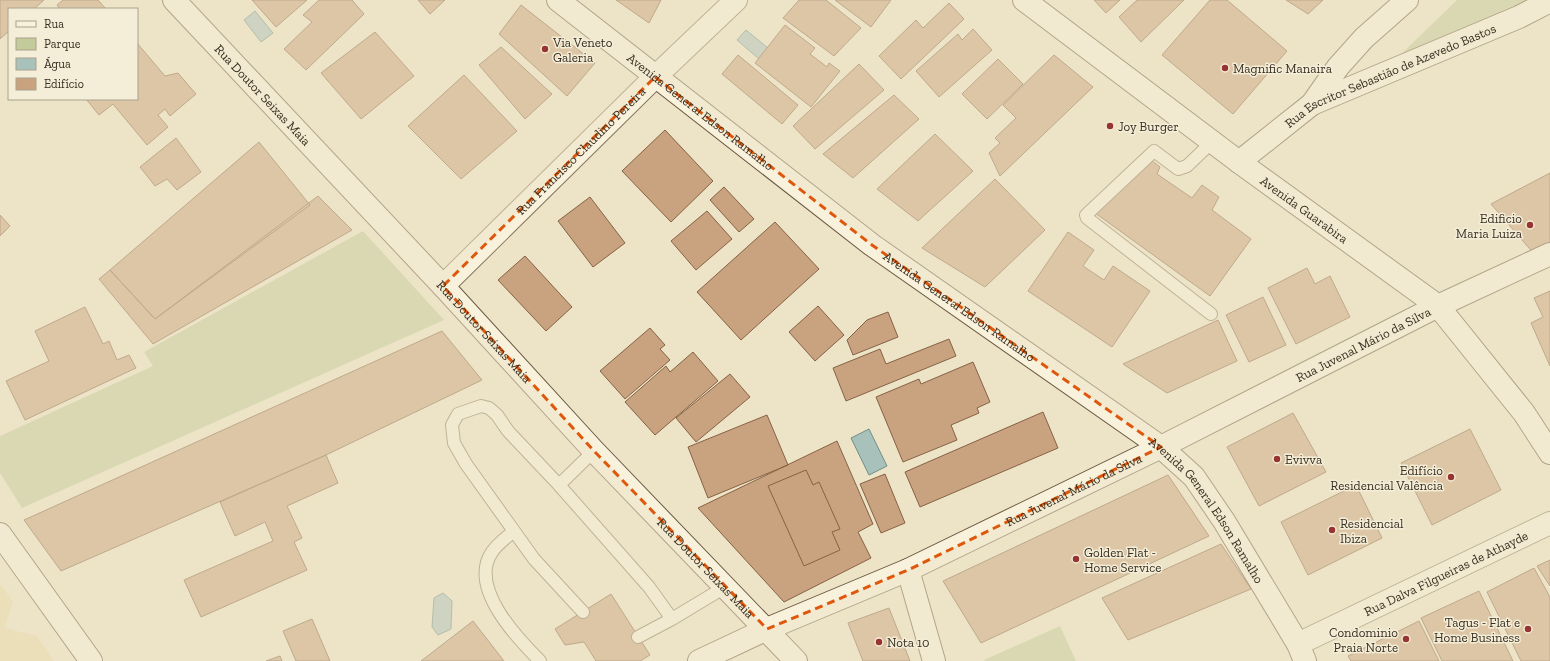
<svg xmlns="http://www.w3.org/2000/svg" width="1550" height="661" viewBox="0 0 1550 661" font-family="'Zilla Slab',serif">
	<style>
		.green { fill: #c3cb9b }
		.sand { fill: #e7d9a6 }
		.water { fill: #a8c1bb; stroke: #6f8f89 }
		.building { fill: #c9a27f; stroke: #866244 }
		.lines { fill: none; stroke-linecap: round; stroke-linejoin: round }
		.lane-casing { stroke: #88765d; stroke-width: 14 }
		.street-casing { stroke: #88765d; stroke-width: 24 }
		.secondary-casing { stroke: #6a5740; stroke-width: 24 }
		.lane { stroke: #f8f1db; stroke-width: 12 }
		.street { stroke: #f8f1db; stroke-width: 22 }
		.secondary { stroke: #f8f1db; stroke-width: 22 }
		.marked { fill: none; stroke: #df570d; stroke-width: 3; stroke-dasharray: 8 5; stroke-linejoin: round }
		.poi-dot { fill: #953430; stroke: #f4edd7; stroke-width: 1.5 }
		.labels { text-anchor: middle; dominant-baseline: central; stroke-width: 3; stroke-linejoin: round; paint-order: stroke }
		.poi-label { font-size: 13px; fill: #392e20; stroke: #f4edd7; text-anchor: start }
		.street-label { font-size: 13px; fill: #392e20; stroke: #f4edd7 }
	</style>
	<rect width="100%" height="100%" fill="#ede4c7"/>
	<path class="green" d="M1457,0H1534L1395,60Z
		M363,231L444,320L22,508L0,473V436L153,366L144,352Z
		M1060,626L1076,661H985L984,660Z"/>
	<path class="sand" d="M0,584L13,602L4,628L37,636L54,661H0Z"/>
	<path class="water" d="M255,11L273,33L261,42L244,20Z
		M746,30L768,48L759,59L737,40Z
		M869,429L887,466L869,475L851,438Z
		M443,593L452,601L451,629L438,635L432,627L434,598Z"/>
	<path class="building" d="M0,0H44L34,9H9V31L0,39Z
		M63,0H98L106,9H60L57,5Z
		M252,0H307L276,27Z
		M319,0H352L364,14L306,70L284,49L312,22L303,15Z
		M418,0H445L430,14Z
		M616,0H661L649,23Z
		M799,0H826L861,28L834,56L783,18Z
		M835,0H891L871,27Z
		M1094,0H1120L1106,13Z
		M1137,0H1184L1141,42L1119,17Z
		M1210,0H1227L1287,51L1233,114L1162,55Z
		M1286,0H1323L1308,14Z
		M949,3L964,19L901,79L879,56L916,20L923,28Z
		M521,5L595,63L567,96L499,34Z
		M785,25L815,48L810,54L827,67L829,63L840,71L811,107L755,63Z
		M973,29L992,50L939,97L916,71L958,34L962,40Z
		M375,32L414,76L361,119L321,73Z
		M137,43L165,76L178,73L196,94L170,116L165,109L158,115L168,127L147,145L113,104L99,115L86,99H137Z
		M501,47L552,94L525,119L479,65Z
		M738,55L798,105L782,124L722,74Z
		M1054,55L1093,87L1000,176L989,153L1000,143L995,138L1016,118L1003,105Z
		M998,59L1023,84L987,119L962,94Z
		M859,64L884,90L815,149L793,126Z
		M464,75L517,131L461,179L408,126Z
		M894,95L919,119L853,178L823,154Z
		M665,130L713,181L671,222L622,171Z
		M935,134L973,171L918,221L877,189Z
		M176,138L201,172L177,190L167,179L155,186L140,167Z
		M259,142L310,205L155,319L110,270Z
		M1147,157L1160,167L1157,174L1192,198L1202,185L1219,197L1212,210L1251,239L1210,296L1091,210L1121,183L1126,186Z
		M1550,173V247L1535,255L1491,204Z
		M995,179L1045,230L985,287L922,248Z
		M724,187L754,219L739,232L710,200Z
		M318,196L352,230L153,344L99,279L110,270L155,319Z
		M590,197L625,243L593,267L558,221Z
		M707,211L732,239L696,270L671,241Z
		M0,215L10,226L0,236Z
		M775,222L819,269L741,340L697,292Z
		M1068,232L1094,250L1083,266L1104,280L1113,266L1150,291L1112,347L1028,291Z
		M525,256L572,307L546,331L498,280Z
		M1307,268L1315,284L1330,276L1350,317L1296,344L1268,288Z
		M1550,291V366L1531,323L1543,317L1534,298Z
		M1263,297L1286,345L1249,362L1226,315Z
		M818,306L844,335L815,361L789,332Z
		M85,307L103,344L109,341L117,360L129,355L136,368L25,420L6,381L49,361L35,331Z
		M888,312L898,337L853,355L847,340L867,320Z
		M1218,320L1237,361L1167,393L1123,364Z
		M650,328L665,345L660,349L670,360L625,399L600,371Z
		M442,331L482,380L326,455L61,571L24,520Z
		M949,339L956,356L846,401L833,368L880,349L886,364Z
		M693,352L718,381L655,435L625,402L666,366L670,372Z
		M973,362L990,402L977,408L979,413L951,425L957,440L903,462L876,397L919,379L921,384Z
		M730,374L750,397L696,442L676,418Z
		M1043,412L1058,448L920,507L905,472Z
		M1293,413L1326,472L1259,506L1227,447Z
		M767,415L788,465L708,498L688,447Z
		M1470,429L1501,490L1432,525L1401,463Z
		M837,441L873,524L858,532L871,558L784,602L698,508Z
		M326,455L338,483L287,506L302,538L294,542L307,570L201,617L184,580L273,541L265,522L235,536L220,502Z
		M806,470L813,485L819,482L840,529L832,532L840,550L804,566L768,486Z
		M885,474L905,523L881,533L860,484Z
		M1168,475L1209,536L981,643L943,581Z
		M1356,485L1382,538L1308,575L1281,522Z
		M1221,544L1251,589L1128,640L1102,598Z
		M1550,560V586L1537,566Z
		M1534,568L1550,597V661H1521L1487,592Z
		M1479,591L1513,661H1442L1421,618Z
		M611,594L650,655L640,661H596L584,642L565,645L555,629Z
		M889,608L910,661H863L848,623Z
		M312,619L330,661H296L283,631Z
		M473,621L504,661H421Z
		M1419,621L1439,661H1351L1348,656Z
		M280,656L282,661H266Z"/>
	<g class="lines">
		<defs>
			<path id="lane" d="M1211,314L1087,218L1086,215L1154,151L1178,169L1187,166L1212,142
				M559,485L594,451
				M514,531C507,537 497,544 492,552C468,587 517,638 540,661
				M583,612L534,559L466,464L454,443L452,425L458,414L481,406L489,408L497,415L508,431L559,485L649,587L672,619
				M638,637L672,619L725,587"/>
			<g id="street">
				<path id="s1" d="M443,286L655,77L736,0"/>
				<path id="s2" d="M1298,644L1550,523"/>
			</g>
			<g id="secondary">
				<path id="s3" d="M174,0L443,286L594,451L796,661"/>
				<path id="s4" d="M558,0L872,245L1161,447L1194,477L1224,521L1298,644L1305,661"/>
				<path id="s5" d="M1024,0L1239,162L1438,306L1524,413L1550,453"/>
				<path d="M1312,104L1338,67L1364,38L1407,0"/>
				<path id="s6" d="M1239,162L1312,104L1519,17L1550,1"/>
				<path d="M0,534L91,661"/>
				<path d="M908,570L934,661"/>
				<path id="s7" d="M699,661L767,629L908,570L1161,447L1438,306L1550,254"/>
			</g>
		</defs>
		<use href="#lane" class="lane-casing"/>
		<use href="#street" class="street-casing"/>
		<use href="#secondary" class="secondary-casing"/>
		<use href="#lane" class="lane"/>
		<use href="#street" class="street"/>
		<use href="#secondary" class="secondary"/>
	</g>
	<path d="M0 0H1550V661H0ZM655,77L872,245L1161,447L908,570L767,629L594,451L443,286Z" fill="#ede4c7" fill-opacity=".55" fill-rule="evenodd"/>
	<path class="marked" d="M655,77L872,245L1161,447L908,570L767,629L594,451L443,286Z"/>
	<g class="poi-dot">
		<circle cx="545" cy="49" r="4"/>
		<circle cx="1225" cy="68" r="4"/>
		<circle cx="1110" cy="126" r="4"/>
		<circle cx="1530" cy="225" r="4"/>
		<circle cx="1277" cy="459" r="4"/>
		<circle cx="1451" cy="477" r="4"/>
		<circle cx="1332" cy="530" r="4"/>
		<circle cx="1076" cy="559" r="4"/>
		<circle cx="1528" cy="629" r="4"/>
		<circle cx="1406" cy="639" r="4"/>
		<circle cx="879" cy="642" r="4"/>
	</g>
	<g class="labels">
		<g class="poi-label">
			<text x="553" y="42">Via Veneto<tspan x="553" dy="15">Galeria</tspan></text>
			<text x="1233" y="68">Magnific Manaira</text>
			<text x="1118" y="126">Joy Burger</text>
			<text x="1522" y="218" text-anchor="end">Edificio<tspan x="1522" dy="15">Maria Luiza</tspan></text>
			<text x="1285" y="459">Evivva</text>
			<text x="1443" y="470" text-anchor="end">Edifício<tspan x="1443" dy="15">Residencial Valência</tspan></text>
			<text x="1340" y="523">Residencial<tspan x="1340" dy="15">Ibiza</tspan></text>
			<text x="1084" y="552">Golden Flat -<tspan x="1084" dy="15">Home Service</tspan></text>
			<text x="1520" y="622" text-anchor="end">Tagus - Flat e<tspan x="1520" dy="15">Home Business</tspan></text>
			<text x="1398" y="632" text-anchor="end">Condominio<tspan x="1398" dy="15">Praia Norte</tspan></text>
			<text x="887" y="642">Nota 10</text>
		</g>
		<g class="street-label">
			<text stroke="none"><textPath href="#s6" startOffset="176">Rua Escritor Sebastião de Azevedo Bastos</textPath></text>
			<text stroke="none"><textPath href="#s3" startOffset="130">Rua Doutor Seixas Maia</textPath></text>
			<text stroke="none"><textPath href="#s4" startOffset="181">Avenida General Edson Ramalho</textPath></text>
			<text stroke="none"><textPath href="#s1" startOffset="193">Rua Francisco Claudino Pereira</textPath></text>
			<text stroke="none"><textPath href="#s5" startOffset="350">Avenida Guarabira</textPath></text>
			<text stroke="none"><textPath href="#s4" startOffset="505">Avenida General Edson Ramalho</textPath></text>
			<text stroke="none"><textPath href="#s3" startOffset="454">Rua Doutor Seixas Maia</textPath></text>
			<text stroke="none"><textPath href="#s7" startOffset="736">Rua Juvenal Mário da Silva</textPath></text>
			<text stroke="none"><textPath href="#s7" startOffset="412">Rua Juvenal Mário da Silva</textPath></text>
			<text stroke="none"><textPath href="#s4" startOffset="829">Avenida General Edson Ramalho</textPath></text>
			<text stroke="none"><textPath href="#s3" startOffset="778">Rua Doutor Seixas Maia</textPath></text>
			<text stroke="none"><textPath href="#s2" startOffset="164">Rua Dalva Filgueiras de Athayde</textPath></text>
		</g>
	</g>
	<rect x="8" y="8" width="130" height="92" fill="#f4edd7" stroke="#a9a18e"/>
	<rect x="16" y="21" width="20" height="6" fill="#f8f1db" stroke="#a9a18e"/>
	<text x="44" y="28" font-size="12" fill="#392e20">Rua</text>
	<rect x="16" y="38" width="20" height="12" fill="#c3cb9b" stroke="#a9a18e"/>
	<text x="44" y="48" font-size="12" fill="#392e20">Parque</text>
	<rect x="16" y="58" width="20" height="12" fill="#a8c1bb" stroke="#a9a18e"/>
	<text x="44" y="68" font-size="12" fill="#392e20">Água</text>
	<rect x="16" y="78" width="20" height="12" fill="#c9a27f" stroke="#a9a18e"/>
	<text x="44" y="88" font-size="12" fill="#392e20">Edifício</text>
</svg>
